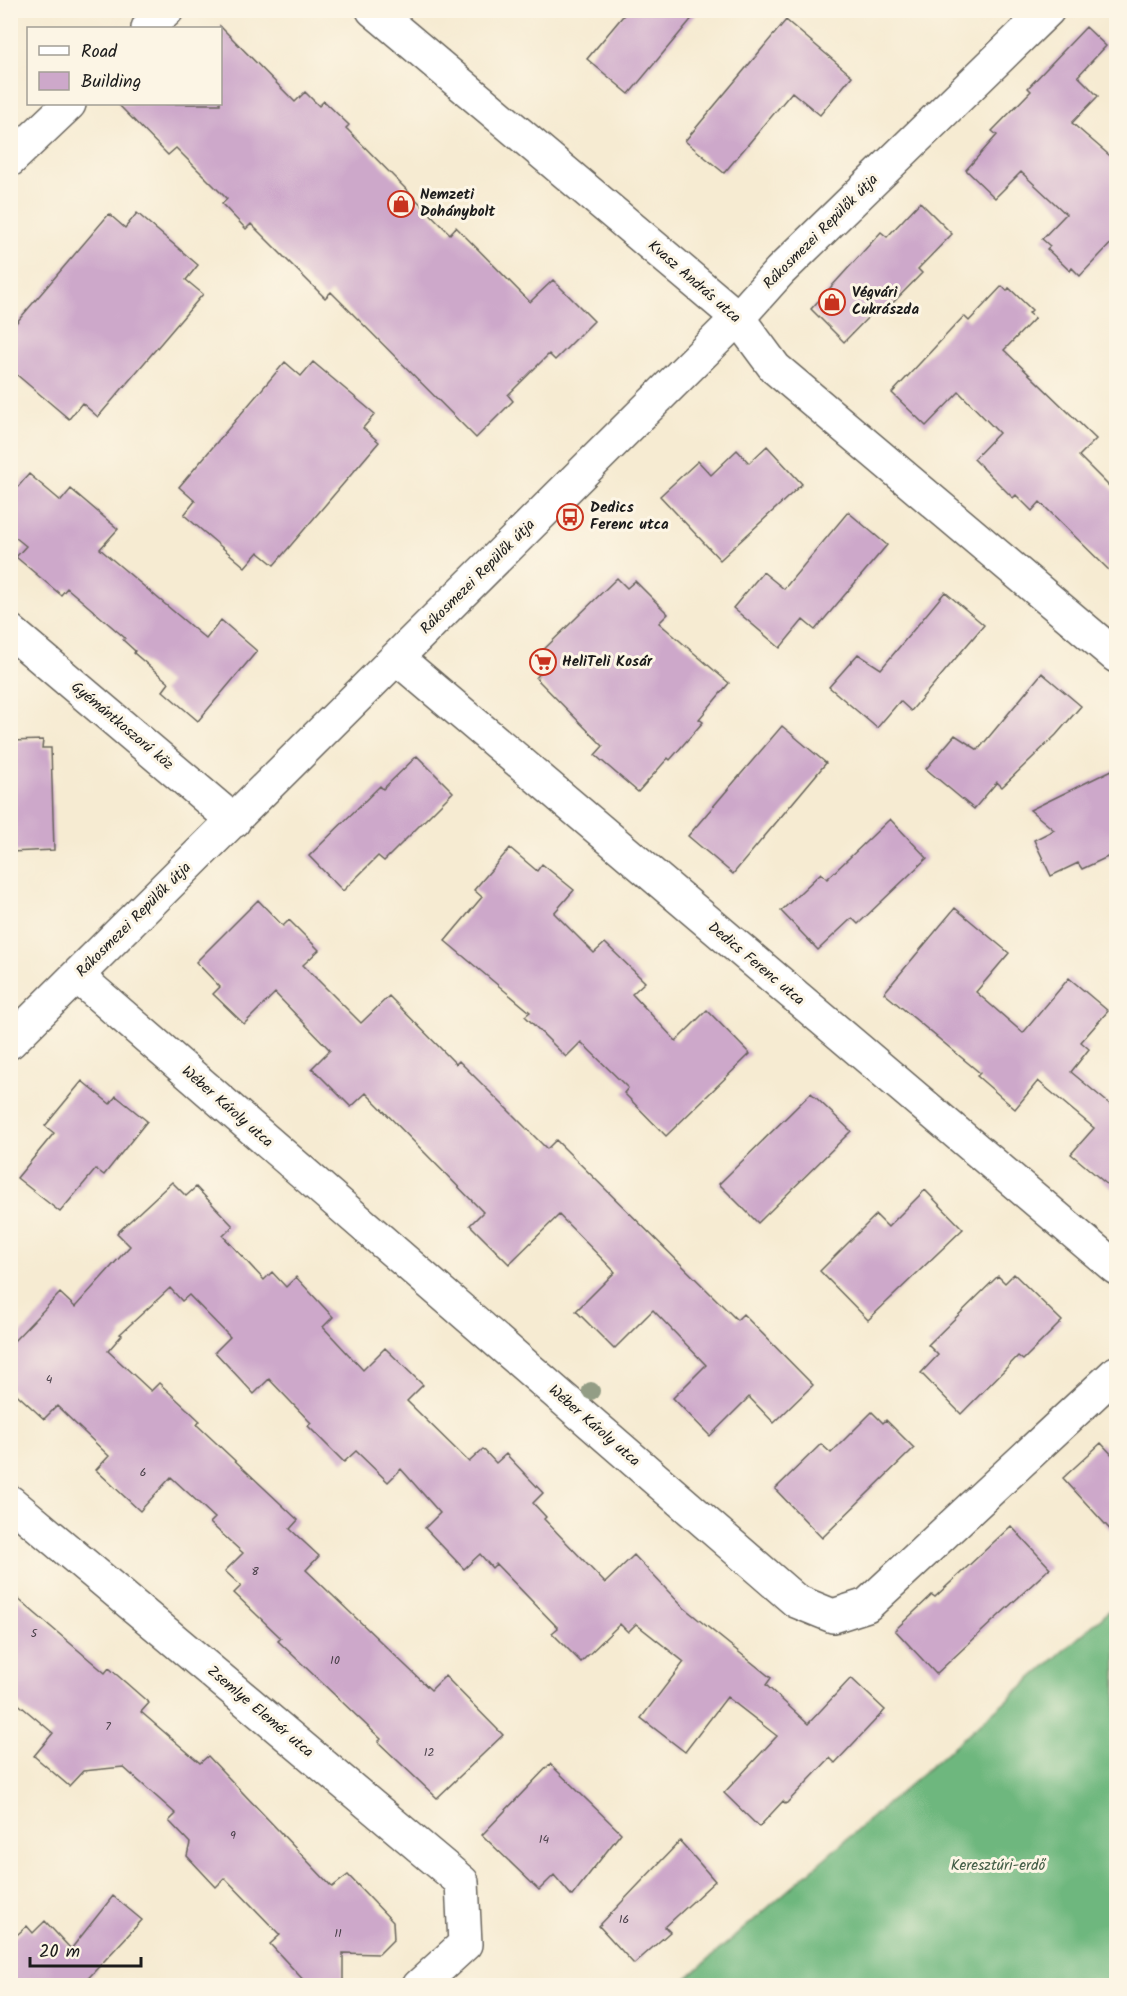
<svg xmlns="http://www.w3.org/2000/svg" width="1127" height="1996" viewBox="0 0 1127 1996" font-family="Kalam,sans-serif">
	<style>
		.forest { fill: #6eb77e; stroke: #456a4d; stroke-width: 1.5 }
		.building { fill: #cda8ca }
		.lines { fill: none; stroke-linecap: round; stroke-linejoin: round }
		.street-casing { stroke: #68645c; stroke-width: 36 }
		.street { stroke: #fff; stroke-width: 33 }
		.tree { fill: #939d85 }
		.labels { text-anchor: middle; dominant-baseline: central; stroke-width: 6; stroke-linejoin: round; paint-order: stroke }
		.number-label { font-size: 12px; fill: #483f48 }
		.poi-label { font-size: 15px; font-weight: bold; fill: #1c1c1c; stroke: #fcf5e5; text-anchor: start }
		.street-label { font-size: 15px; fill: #1c1c1c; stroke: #fcf5e5 }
		.park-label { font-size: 15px; fill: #425d46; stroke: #fcf5e5 }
	</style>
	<rect width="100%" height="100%" fill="#fcf5e5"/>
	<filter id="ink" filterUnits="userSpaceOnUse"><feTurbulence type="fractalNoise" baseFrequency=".0167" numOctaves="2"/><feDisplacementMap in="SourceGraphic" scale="12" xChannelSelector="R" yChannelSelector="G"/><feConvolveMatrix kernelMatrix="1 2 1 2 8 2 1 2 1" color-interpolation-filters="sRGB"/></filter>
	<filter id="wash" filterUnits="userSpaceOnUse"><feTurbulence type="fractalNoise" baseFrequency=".008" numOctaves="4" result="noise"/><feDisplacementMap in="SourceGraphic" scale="24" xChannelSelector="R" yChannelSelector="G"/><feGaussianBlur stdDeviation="1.35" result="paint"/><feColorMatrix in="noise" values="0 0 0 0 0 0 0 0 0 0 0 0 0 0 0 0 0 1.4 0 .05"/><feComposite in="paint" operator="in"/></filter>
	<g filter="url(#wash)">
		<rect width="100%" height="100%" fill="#f6ebd2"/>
		<path class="forest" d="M1116,1605V1985H679Z"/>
		<g id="blocks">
			<path class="building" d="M628,10H699L629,94L587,59Z
				M786,20L852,76L820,115L792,92L724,173L685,141Z
				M220,26L295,102L305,92L319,106L324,101L349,125L346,128L450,234L456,227L530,302L553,280L594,321L555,360L549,354L508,395L513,401L476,438L331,292L325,298L251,224L246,229L222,204L227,199L176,148L168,155L118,104H220Z
				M1086,27L1106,46L1078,76L1098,96L1072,123L1116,161V238L1080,276L1072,268L1070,271L1047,249L1050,246L1042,239L1066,214L1021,172L995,198L966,170L997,135L992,131L1031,91L1028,88Z
				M920,202L952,234L918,269L922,273L882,314L876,309L844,342L811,309L881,232L887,237Z
				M137,213L198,265L186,280L203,294L98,417L82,403L69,419L10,369V330L109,214L125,228Z
				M1002,286L1007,291L1009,288L1032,310L1029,313L1035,318L1004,350L1096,439L1079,456L1116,493V577L1040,502L1032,511L1016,495L1013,498L974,459L999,433L959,392L926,426L892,393L964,316L969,321Z
				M285,362L301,376L313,362L375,414L363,428L379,442L274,565L258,552L245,567L184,515L195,501L179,487Z
				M767,446L802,484L720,560L660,496L698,461L711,475L737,450L749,463Z
				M29,474L61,501L71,489L118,529L100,549L206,639L221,620L257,651L198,721L163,691L169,683L134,653L135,651L123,640L125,638L67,588L61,595L16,557L26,546L10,533V496Z
				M848,512L887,545L815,630L803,620L780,648L733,608L763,572L784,589Z
				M617,578L627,588L635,581L668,614L659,623L729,683L699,719L703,722L670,760L668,758L638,792L595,755L603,746L536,678L541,672L531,662Z
				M945,592L984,625L911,711L900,701L877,728L829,687L858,654L881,669Z
				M1042,673L1081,706L1056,735L1002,787L997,782L974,809L926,769L955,735L978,750Z
				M782,726L826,763L733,874L688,836Z
				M43,740L42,748H51L54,850L10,852V741Z
				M417,756L453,792L384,861L378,856L343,891L309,856L380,786L383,789Z
				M1116,768V853L1082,869L1078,863L1051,876L1034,840L1054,830L1030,810Z
				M890,819L927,858L858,924L852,918L818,950L781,911L821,873L827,879Z
				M510,848L537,871L542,864L574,890L554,913L594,953L605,943L645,982L632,994L676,1041L707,1010L750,1054L666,1136L624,1093L628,1088L581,1042L566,1057L525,1016L530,1012L445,941L482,897L474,890Z
				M258,900L283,926L289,920L319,950L303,965L361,1023L389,996L456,1064L459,1061L547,1149L556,1140L737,1320L743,1314L813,1385L774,1423L749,1397L710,1436L673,1398L706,1365L653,1310L614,1349L576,1311L615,1272L559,1215L509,1264L470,1225L483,1212L366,1093L351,1107L312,1068L330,1050L275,993L244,1024L213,994L220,987L196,962Z
				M955,908L1009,953L976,992L1023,1033L1069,978L1108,1011L1081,1042L1089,1049L1071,1072L1112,1106L1116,1100V1192L1071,1154L1094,1128L1038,1081L1015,1109L977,1076L980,1073L884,993Z
				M82,1081L110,1104L116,1096L147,1121L104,1175L96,1169L60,1212L17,1178L54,1133L45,1126Z
				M811,1093L851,1131L758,1223L719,1184Z
				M172,1182L186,1196L196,1187L233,1226L223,1236L264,1280L272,1272L286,1287L296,1277L333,1317L323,1327L363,1370L385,1348L423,1385L407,1401L469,1462L483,1449L496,1463L506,1454L543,1493L533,1503L546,1517L544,1519L605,1583L634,1555L683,1607L771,1678L766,1685L808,1724L851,1678L885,1710L835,1763L830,1758L786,1804L783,1801L759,1827L724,1793L777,1736L727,1697L685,1752L641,1718L684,1662L636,1624L628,1632L620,1624L581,1662L552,1633L558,1628L496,1564L492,1568L480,1554L464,1569L425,1528L440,1513L401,1469L388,1482L356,1451L344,1462L308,1426L311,1423L269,1379L254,1394L215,1352L230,1337L189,1295L182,1301L170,1288L120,1334L122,1335L108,1351L151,1391L159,1383L200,1421L197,1425L298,1520L290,1529L319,1556L306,1570L431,1690L445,1676L503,1735L437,1798L378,1742L381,1739L278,1641L281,1638L234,1593L241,1586L225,1571L243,1553L210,1523L215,1518L171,1477L140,1511L96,1470L109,1456L57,1406L44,1419L10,1388V1345L60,1293L75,1307L130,1246L117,1233Z
				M925,1190L963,1229L868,1320L820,1271L876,1215L888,1227Z
				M1014,1274L1062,1321L1023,1360L1018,1356L961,1414L921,1373L938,1355L928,1345L998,1276L1005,1283Z
				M872,1412L883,1423L886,1420L914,1448L822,1538L775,1489L821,1444L831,1453Z
				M1101,1443L1116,1459V1536L1063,1478Z
				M1011,1526L1050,1568L936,1674L895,1630L932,1595L935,1597Z
				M10,1592L105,1673L109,1668L149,1703L141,1712L200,1763L208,1756L332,1887L348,1875L393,1922L394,1939L379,1954L343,1953V1986H309L270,1944L280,1935L225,1878L216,1887L187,1856L190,1843L169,1821L176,1814L123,1767L83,1771L69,1786L34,1756L53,1733L10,1697Z
				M550,1764L621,1833L572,1896L554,1875L539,1890L482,1835Z
				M680,1841L715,1881L665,1927L670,1932L634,1964L599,1926Z
				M113,1896L142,1920L81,1986H10V1941L27,1926L33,1933L45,1921L71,1949Z"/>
		</g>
	</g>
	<g filter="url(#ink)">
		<use href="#blocks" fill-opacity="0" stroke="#68645c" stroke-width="1.5"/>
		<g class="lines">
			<defs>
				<path id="street" d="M373,10L738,318L775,368L1116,656
					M148,28L167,10
					M10,160L69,104
					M10,631L234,821
					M397,658L1116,1268
					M77,976L796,1601L833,1616L867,1605L1116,1373
					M10,1042L738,318L780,271L1048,10
					M10,1502L462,1882L465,1944L419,1986"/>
			</defs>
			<use href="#street" class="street-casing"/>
			<use href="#street" class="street"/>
		</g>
		<circle class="tree" cx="591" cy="1391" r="9"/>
	</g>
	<defs>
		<symbol id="shop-ring" viewBox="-11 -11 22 22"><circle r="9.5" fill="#fcf5e5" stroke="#c8321e" stroke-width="1.5"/><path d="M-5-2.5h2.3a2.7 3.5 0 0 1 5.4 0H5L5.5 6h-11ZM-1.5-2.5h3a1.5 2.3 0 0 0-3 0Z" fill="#c8321e"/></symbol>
		<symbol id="bus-ring" viewBox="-11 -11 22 22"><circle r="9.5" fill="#fcf5e5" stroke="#c8321e" stroke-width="1.5"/><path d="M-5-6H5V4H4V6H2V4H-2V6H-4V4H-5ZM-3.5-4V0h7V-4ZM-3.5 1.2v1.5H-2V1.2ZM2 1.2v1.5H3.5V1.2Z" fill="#c8321e"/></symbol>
		<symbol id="supermarket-ring" viewBox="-11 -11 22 22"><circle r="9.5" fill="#fcf5e5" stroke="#c8321e" stroke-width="1.5"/><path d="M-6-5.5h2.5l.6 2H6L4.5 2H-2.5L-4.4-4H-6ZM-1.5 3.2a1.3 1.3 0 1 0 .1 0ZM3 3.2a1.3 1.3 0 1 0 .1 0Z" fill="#c8321e"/></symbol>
	</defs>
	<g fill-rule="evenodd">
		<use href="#shop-ring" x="386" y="189" width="30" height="30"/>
		<use href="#shop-ring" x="817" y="287" width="30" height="30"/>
		<use href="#bus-ring" x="555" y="502" width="30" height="30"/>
		<use href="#supermarket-ring" x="528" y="647" width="30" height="30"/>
	</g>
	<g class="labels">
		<g class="number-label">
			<text x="49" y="1379">4</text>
			<text x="143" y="1472">6</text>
			<text x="255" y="1571">8</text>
			<text x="34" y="1633">5</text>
			<text x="335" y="1660">10</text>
			<text x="108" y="1726">7</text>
			<text x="429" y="1752">12</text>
			<text x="233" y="1835">9</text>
			<text x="544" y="1839">14</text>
			<text x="624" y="1919">16</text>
			<text x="338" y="1933">11</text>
		</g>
		<g class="poi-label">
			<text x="420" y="195">Nemzeti<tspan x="420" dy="17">Dohánybolt</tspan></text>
			<text x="852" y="293">Végvári<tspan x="852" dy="17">Cukrászda</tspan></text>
			<text x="590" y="508">Dedics<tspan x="590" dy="17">Ferenc utca</tspan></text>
			<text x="562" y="662">HeliTeli Kosár</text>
		</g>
		<g class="street-label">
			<text transform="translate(821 232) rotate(-45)">Rákosmezei Repülők útja</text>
			<text transform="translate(694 282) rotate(41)">Kvasz András utca</text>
			<text transform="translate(478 577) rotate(-45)">Rákosmezei Repülők útja</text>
			<text transform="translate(122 726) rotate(40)">Gyémántkoszorú köz</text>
			<text transform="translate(134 920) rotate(-45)">Rákosmezei Repülők útja</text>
			<text transform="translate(756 964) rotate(40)">Dedics Ferenc utca</text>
			<text transform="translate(227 1107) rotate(41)">Wéber Károly utca</text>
			<text transform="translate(594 1426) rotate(41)">Wéber Károly utca</text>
			<text transform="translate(260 1712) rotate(40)">Zsemlye Elemér utca</text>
		</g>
		<g class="park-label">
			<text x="998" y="1866">Keresztúri-erdő</text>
		</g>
	</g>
	<rect width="1127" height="1996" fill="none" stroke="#fcf5e5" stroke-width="36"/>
	<rect x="27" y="27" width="195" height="78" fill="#fcf5e5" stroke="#a29e95" stroke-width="1.5"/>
	<rect x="39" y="46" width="30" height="9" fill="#ffffff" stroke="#a29e95" stroke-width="1.5"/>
	<text x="81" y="57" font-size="18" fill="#1c1c1c">Road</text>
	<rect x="39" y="72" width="30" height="18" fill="#cda8ca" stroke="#a29e95" stroke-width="1.5"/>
	<text x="81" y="87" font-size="18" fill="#1c1c1c">Building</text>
	<path d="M30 1957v9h111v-9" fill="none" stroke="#1c1c1c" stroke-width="3"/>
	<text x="39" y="1957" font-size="18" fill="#1c1c1c" stroke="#fcf5e5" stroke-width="4.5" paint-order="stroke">20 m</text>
</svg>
